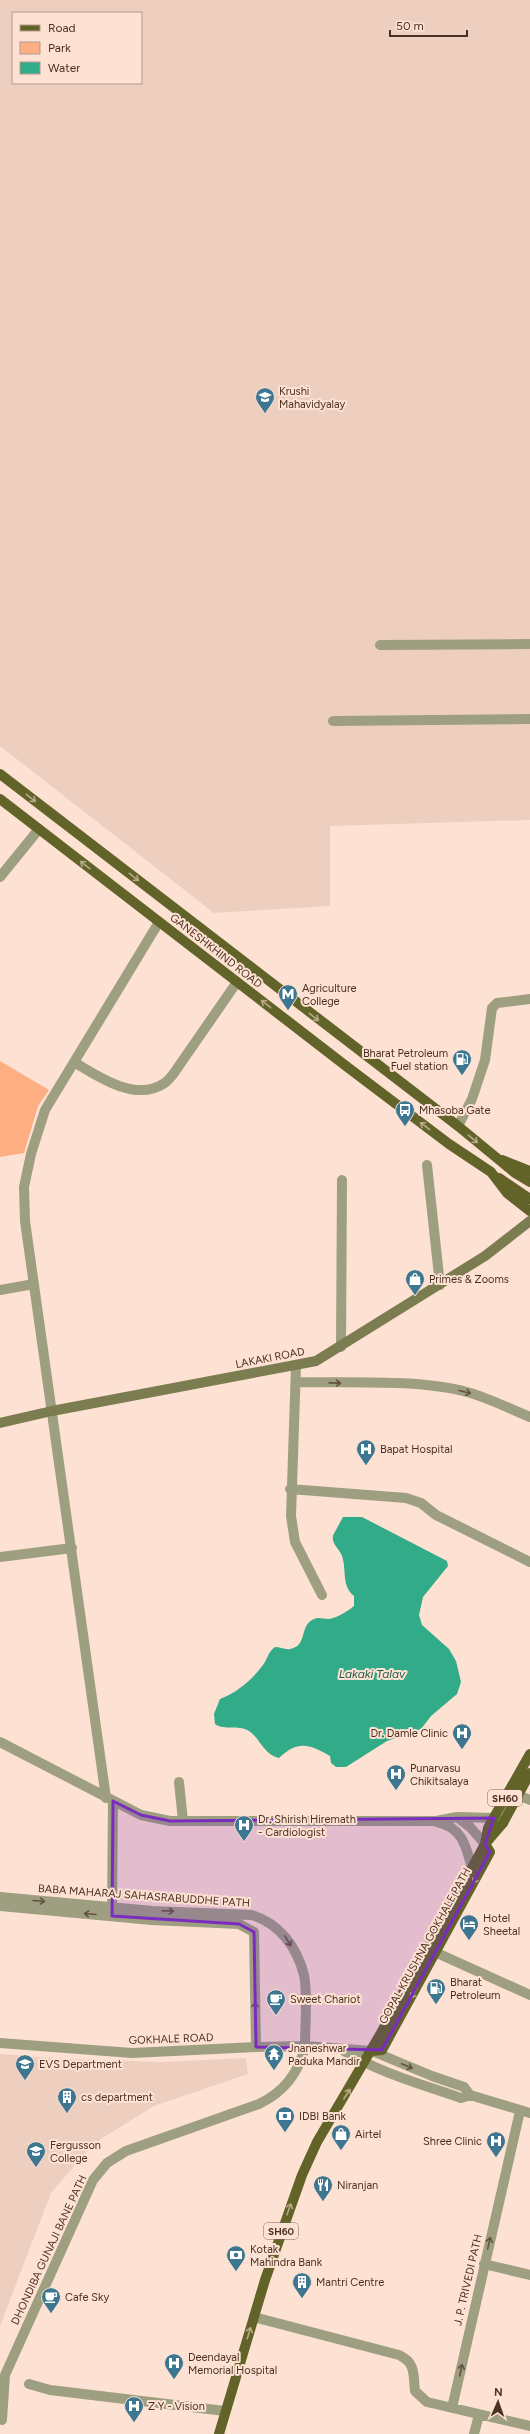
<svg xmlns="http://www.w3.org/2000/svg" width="530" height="2434" viewBox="0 0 530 2434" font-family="Figtree,sans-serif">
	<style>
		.built { fill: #eecfbf; fill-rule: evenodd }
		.green { fill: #feae82 }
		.water { fill: #31ab88 }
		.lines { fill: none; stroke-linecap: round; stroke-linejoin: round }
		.minor { stroke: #9e9f81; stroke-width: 10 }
		.tertiary { stroke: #9e9f81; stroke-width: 10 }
		.secondary { stroke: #7b7c4f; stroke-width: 10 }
		.primary { stroke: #626329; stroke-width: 10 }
		.oneway { stroke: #b7a886 }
		.oneway2 { stroke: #64513e }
		.marked { fill: #7b2cbf; fill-opacity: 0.2; stroke: #7b2cbf; stroke-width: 3; stroke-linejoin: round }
		.labels { text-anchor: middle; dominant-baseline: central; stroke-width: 4; stroke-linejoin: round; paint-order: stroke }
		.shield { fill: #fde1d2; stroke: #806556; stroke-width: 1 }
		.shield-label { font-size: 10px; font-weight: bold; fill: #4b3021 }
		.poi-label { font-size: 11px; fill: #4b3021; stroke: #fde1d2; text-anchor: start }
		.street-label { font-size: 11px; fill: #4b3021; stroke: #fde1d2 }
		.water-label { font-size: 12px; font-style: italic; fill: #1e5c49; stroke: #fde1d2 }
	</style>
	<rect width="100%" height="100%" fill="#fde1d2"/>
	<path class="built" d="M0,0H530V820L330,826V906L214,913L0,746ZM13,13H141V83H13Z
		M0,2054L68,2059L161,2062L246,2058L248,2074L154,2106L93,2144L51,2193L0,2326Z"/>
	<path class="green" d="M0,1061L49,1090L38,1106L24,1153L0,1157Z"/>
	<path class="water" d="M343,1517H362L447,1561L448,1566L423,1597L419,1615L422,1625L449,1649L456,1661L461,1682L457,1694L431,1716L421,1729L387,1741L346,1767H336L331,1763L330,1756C309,1744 298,1740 279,1758C263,1754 260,1738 249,1731C237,1724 225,1731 215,1724L214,1714L220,1699C238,1692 251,1681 263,1665C268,1658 268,1652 275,1647C280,1647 285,1650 290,1649C308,1646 299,1625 314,1619C318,1617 324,1619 329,1619C337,1618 348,1611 354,1606V1596C341,1585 347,1571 342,1556C340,1550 331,1543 333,1536C333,1535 342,1519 343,1517Z"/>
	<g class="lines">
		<path class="minor" d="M380,645L530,644
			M333,721L530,719
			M0,877L39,829
			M74,1062C97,1076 135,1102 163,1084C167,1082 171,1077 174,1073L237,982
			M458,1126L472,1099L485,1060L492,1008L497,1003L530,999
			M427,1165L440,1285
			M0,1290L34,1284
			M341,1347L342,1180
			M296,1366L291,1516L295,1542L322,1595
			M296,1382C348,1383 419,1379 467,1392C489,1398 510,1409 530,1417
			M290,1489L406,1498L421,1503L436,1515L530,1562
			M0,1557L72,1548
			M179,1782L183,1821
			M518,1795L530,1800
			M106,1798L25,1221L24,1187L31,1154L45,1110L159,922
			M112,1914L113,1801
			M437,1953L530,1995
			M484,2264L530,2275
			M254,2317L399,2355C416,2363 413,2374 415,2391L427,2402L530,2426
			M29,2384L50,2390L225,2411
			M452,2408L520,2111
			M2,2420L5,2375L93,2180L107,2163L126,2151L259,2104C284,2092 299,2073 305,2046
			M474,2434L479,2415"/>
		<path class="tertiary" d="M0,1742L141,1815L170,1821H436L457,1817L470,1827L485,1844
			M457,1817L494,1818L503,1823
			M437,1822C462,1827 466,1846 472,1868
			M0,1897L153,1911L252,1915C279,1923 297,1947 304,1975C308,1993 305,2026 305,2046
			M0,1906L152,1920L239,1924L254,1932L256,2047
			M0,2043L132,2053L256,2047L305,2046L372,2051L432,2076L464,2087L470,2095
			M344,2051C380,2073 421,2084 461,2098L470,2095L530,2113"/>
		<path class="secondary" d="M0,1423L52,1411L316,1361L485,1256L530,1221"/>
		<path class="primary" d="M0,774L458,1126L515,1173L530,1182
			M0,799L346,1066L449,1144L491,1172L507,1193L530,1211
			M502,1160L530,1171
			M499,1178L530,1199
			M485,1844L503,1823L530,1773
			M372,2051L382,2050L490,1852L485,1844
			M219,2434L265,2280L302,2175L317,2142L381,2033L472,1868L485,1844L488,1828L530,1754"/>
	</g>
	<defs><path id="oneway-shaft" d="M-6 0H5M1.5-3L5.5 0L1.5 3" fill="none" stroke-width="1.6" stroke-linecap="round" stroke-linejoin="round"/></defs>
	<g class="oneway">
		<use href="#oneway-shaft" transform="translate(31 798) rotate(38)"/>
		<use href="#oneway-shaft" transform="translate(85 865) rotate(-142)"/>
		<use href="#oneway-shaft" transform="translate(134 877) rotate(38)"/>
		<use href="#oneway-shaft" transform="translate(266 1004) rotate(-142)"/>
		<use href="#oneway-shaft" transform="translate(314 1017) rotate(38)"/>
		<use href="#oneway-shaft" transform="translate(425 1126) rotate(-143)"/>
		<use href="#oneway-shaft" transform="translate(473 1139) rotate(40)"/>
		<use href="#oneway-shaft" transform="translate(476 1878) rotate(118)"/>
		<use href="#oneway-shaft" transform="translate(414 1993) rotate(119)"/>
		<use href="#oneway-shaft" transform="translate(347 2094) rotate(-57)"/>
		<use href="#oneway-shaft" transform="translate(289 2209) rotate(-71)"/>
		<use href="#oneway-shaft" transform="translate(249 2333) rotate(-73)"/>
	</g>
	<g class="oneway2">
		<use href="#oneway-shaft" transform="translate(335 1383) rotate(1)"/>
		<use href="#oneway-shaft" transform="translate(465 1392) rotate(14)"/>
		<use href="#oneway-shaft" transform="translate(39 1901) rotate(5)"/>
		<use href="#oneway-shaft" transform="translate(168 1911) rotate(2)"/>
		<use href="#oneway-shaft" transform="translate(90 1914) rotate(-175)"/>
		<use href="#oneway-shaft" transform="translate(288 1941) rotate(59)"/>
		<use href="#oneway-shaft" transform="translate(255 2008) rotate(-91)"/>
		<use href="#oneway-shaft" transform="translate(407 2066) rotate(23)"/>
		<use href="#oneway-shaft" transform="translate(489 2243) rotate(-77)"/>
		<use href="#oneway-shaft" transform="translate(461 2370) rotate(-78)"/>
	</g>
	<path class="marked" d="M113,1801L141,1815L170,1821L494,1818L485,1844L490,1852L382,2050L256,2047L254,1932L239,1924L112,1916Z"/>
	<defs>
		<symbol id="university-pin" viewBox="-11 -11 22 30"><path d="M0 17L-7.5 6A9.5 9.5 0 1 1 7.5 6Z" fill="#3d7690" stroke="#fde1d2"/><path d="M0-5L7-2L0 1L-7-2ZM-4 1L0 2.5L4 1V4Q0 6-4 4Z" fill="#fff"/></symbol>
		<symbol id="metro-pin" viewBox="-11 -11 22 30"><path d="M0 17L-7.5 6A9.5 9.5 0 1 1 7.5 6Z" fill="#3d7690" stroke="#fde1d2"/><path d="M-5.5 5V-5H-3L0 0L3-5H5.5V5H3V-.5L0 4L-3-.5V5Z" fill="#fff"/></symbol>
		<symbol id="fuel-pin" viewBox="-11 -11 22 30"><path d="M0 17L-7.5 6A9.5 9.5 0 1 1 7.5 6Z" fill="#3d7690" stroke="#fde1d2"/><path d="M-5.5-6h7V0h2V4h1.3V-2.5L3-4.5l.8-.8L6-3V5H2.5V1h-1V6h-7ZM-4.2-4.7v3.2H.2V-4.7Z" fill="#fff"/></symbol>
		<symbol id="bus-pin" viewBox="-11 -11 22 30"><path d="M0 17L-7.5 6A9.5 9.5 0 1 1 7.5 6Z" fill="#3d7690" stroke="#fde1d2"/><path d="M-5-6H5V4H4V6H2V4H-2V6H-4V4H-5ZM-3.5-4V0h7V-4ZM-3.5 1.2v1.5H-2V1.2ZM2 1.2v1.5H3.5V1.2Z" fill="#fff"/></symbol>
		<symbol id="shop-pin" viewBox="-11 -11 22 30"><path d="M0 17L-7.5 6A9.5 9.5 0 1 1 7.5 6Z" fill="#3d7690" stroke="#fde1d2"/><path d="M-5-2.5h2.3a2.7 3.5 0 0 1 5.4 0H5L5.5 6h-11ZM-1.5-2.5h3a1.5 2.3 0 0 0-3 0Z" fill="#fff"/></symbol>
		<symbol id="hospital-pin" viewBox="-11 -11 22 30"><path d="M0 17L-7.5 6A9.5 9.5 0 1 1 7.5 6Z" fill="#3d7690" stroke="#fde1d2"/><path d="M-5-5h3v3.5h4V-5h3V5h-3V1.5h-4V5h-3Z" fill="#fff"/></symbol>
		<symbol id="hotel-pin" viewBox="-11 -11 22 30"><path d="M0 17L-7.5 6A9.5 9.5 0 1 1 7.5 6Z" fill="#3d7690" stroke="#fde1d2"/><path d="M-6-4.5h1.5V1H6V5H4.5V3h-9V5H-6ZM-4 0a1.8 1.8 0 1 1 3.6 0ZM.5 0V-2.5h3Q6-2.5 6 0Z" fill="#fff"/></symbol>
		<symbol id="cafe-pin" viewBox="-11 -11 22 30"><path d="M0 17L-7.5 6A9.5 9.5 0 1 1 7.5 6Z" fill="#3d7690" stroke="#fde1d2"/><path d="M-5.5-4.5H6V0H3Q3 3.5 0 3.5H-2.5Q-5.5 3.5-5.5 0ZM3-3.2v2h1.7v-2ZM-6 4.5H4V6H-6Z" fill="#fff"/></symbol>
		<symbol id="temple-pin" viewBox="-11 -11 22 30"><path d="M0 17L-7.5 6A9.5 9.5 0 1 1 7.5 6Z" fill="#3d7690" stroke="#fde1d2"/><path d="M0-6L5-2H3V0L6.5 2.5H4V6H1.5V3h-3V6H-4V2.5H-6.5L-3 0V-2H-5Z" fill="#fff"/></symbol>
		<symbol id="building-pin" viewBox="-11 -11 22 30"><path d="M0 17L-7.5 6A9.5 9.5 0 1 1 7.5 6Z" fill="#3d7690" stroke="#fde1d2"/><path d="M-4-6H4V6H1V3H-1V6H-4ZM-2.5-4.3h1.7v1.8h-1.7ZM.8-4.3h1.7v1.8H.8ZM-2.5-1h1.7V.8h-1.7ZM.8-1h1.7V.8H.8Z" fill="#fff"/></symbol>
		<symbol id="bank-pin" viewBox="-11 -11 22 30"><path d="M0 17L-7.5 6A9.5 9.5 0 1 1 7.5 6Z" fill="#3d7690" stroke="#fde1d2"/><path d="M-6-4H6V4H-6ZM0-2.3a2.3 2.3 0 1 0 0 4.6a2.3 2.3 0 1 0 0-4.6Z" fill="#fff"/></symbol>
		<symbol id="restaurant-pin" viewBox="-11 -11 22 30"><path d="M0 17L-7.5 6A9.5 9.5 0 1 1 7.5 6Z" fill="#3d7690" stroke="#fde1d2"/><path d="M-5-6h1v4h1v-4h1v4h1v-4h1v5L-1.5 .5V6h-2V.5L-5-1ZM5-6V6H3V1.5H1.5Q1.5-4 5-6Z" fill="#fff"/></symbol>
	</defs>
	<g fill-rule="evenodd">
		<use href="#university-pin" x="254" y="386" width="22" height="30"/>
		<use href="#metro-pin" x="277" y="983" width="22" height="30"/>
		<use href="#fuel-pin" x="451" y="1048" width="22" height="30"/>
		<use href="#bus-pin" x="394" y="1099" width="22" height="30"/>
		<use href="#shop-pin" x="404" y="1268" width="22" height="30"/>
		<use href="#hospital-pin" x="355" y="1438" width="22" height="30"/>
		<use href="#hospital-pin" x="451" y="1722" width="22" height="30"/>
		<use href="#hospital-pin" x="385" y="1763" width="22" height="30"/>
		<use href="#hospital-pin" x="233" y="1814" width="22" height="30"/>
		<use href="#hotel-pin" x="458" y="1913" width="22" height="30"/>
		<use href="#fuel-pin" x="425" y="1977" width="22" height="30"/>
		<use href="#cafe-pin" x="265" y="1988" width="22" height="30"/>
		<use href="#temple-pin" x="263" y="2043" width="22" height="30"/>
		<use href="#university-pin" x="14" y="2053" width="22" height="30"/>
		<use href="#building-pin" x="56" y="2086" width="22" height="30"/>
		<use href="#bank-pin" x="274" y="2105" width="22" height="30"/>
		<use href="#shop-pin" x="330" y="2123" width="22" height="30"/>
		<use href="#hospital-pin" x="485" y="2130" width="22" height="30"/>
		<use href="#university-pin" x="25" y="2140" width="22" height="30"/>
		<use href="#restaurant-pin" x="312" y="2174" width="22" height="30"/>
		<use href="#bank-pin" x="225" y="2244" width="22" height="30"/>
		<use href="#building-pin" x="291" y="2271" width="22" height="30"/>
		<use href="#cafe-pin" x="40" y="2286" width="22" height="30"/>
		<use href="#hospital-pin" x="163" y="2352" width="22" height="30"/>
		<use href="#hospital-pin" x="123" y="2395" width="22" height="30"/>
	</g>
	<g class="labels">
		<g class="shield">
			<rect x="488" y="1790" width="34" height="16" rx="3"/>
			<rect x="264" y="2223" width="34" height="16" rx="3"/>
		</g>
		<g class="shield-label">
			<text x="505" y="1798">SH60</text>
			<text x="281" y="2231">SH60</text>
		</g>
		<g class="poi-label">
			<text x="279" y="391">Krushi<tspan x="279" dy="13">Mahavidyalay</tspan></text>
			<text x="302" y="988">Agriculture<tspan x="302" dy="13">College</tspan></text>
			<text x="448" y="1053" text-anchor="end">Bharat Petroleum<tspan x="448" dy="13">Fuel station</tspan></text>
			<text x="419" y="1110">Mhasoba Gate</text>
			<text x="429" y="1279">Primes &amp; Zooms</text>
			<text x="380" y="1449">Bapat Hospital</text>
			<text x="448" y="1733" text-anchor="end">Dr. Damle Clinic</text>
			<text x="410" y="1768">Punarvasu<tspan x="410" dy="13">Chikitsalaya</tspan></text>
			<text x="258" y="1819">Dr. Shirish Hiremath<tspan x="258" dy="13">- Cardiologist</tspan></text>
			<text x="483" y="1918">Hotel<tspan x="483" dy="13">Sheetal</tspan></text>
			<text x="450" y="1982">Bharat<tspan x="450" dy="13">Petroleum</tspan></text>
			<text x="290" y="1999">Sweet Chariot</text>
			<text x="288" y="2048">Jnaneshwar<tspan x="288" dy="13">Paduka Mandir</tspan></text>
			<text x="39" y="2064">EVS Department</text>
			<text x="81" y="2097">cs department</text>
			<text x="299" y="2116">IDBI Bank</text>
			<text x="355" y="2134">Airtel</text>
			<text x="482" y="2141" text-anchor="end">Shree Clinic</text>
			<text x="50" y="2145">Fergusson<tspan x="50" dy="13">College</tspan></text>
			<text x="337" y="2185">Niranjan</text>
			<text x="250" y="2249">Kotak<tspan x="250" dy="13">Mahindra Bank</tspan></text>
			<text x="316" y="2282">Mantri Centre</text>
			<text x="65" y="2297">Cafe Sky</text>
			<text x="188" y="2357">Deendayal<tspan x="188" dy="13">Memorial Hospital</tspan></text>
			<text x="148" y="2406">Z Y - Vision</text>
		</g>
		<g class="street-label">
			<text transform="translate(216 951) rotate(38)">GANESHKHIND ROAD</text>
			<text transform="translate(270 1358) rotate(-11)">LAKAKI ROAD</text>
			<text transform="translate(144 1896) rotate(4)">BABA MAHARAJ SAHASRABUDDHE PATH</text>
			<text transform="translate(425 1946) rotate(-61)">GOPAL KRUSHNA GOKHALE PATH</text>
			<text transform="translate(171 2039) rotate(-2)">GOKHALE ROAD</text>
			<text transform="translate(49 2250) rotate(-65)">DHONDIBA GUNAJI BANE PATH</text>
			<text transform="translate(468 2280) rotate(-77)">J. P. TRIVEDI PATH</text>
		</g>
		<g class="water-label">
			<text x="372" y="1674">Lakaki Talav</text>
		</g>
	</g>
	<rect x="12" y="12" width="130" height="72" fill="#fde1d2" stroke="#b69a8b"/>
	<rect x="20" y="25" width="20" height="6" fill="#626329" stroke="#b69a8b"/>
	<text x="48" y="32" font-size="12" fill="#4b3021">Road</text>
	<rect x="20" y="42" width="20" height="12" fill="#feae82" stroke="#b69a8b"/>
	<text x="48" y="52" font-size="12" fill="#4b3021">Park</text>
	<rect x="20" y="62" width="20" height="12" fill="#31ab88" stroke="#b69a8b"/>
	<text x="48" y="72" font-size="12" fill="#4b3021">Water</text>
	<g transform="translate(498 2402) rotate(2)" stroke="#fde1d2" stroke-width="3" paint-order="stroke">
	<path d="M0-3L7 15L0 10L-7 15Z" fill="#4b3021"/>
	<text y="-6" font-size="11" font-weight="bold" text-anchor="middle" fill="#4b3021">N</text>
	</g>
	<path d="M390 30v6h77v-6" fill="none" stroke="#4b3021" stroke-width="2"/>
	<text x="396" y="30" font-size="12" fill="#4b3021" stroke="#fde1d2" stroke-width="3" paint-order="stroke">50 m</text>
</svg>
